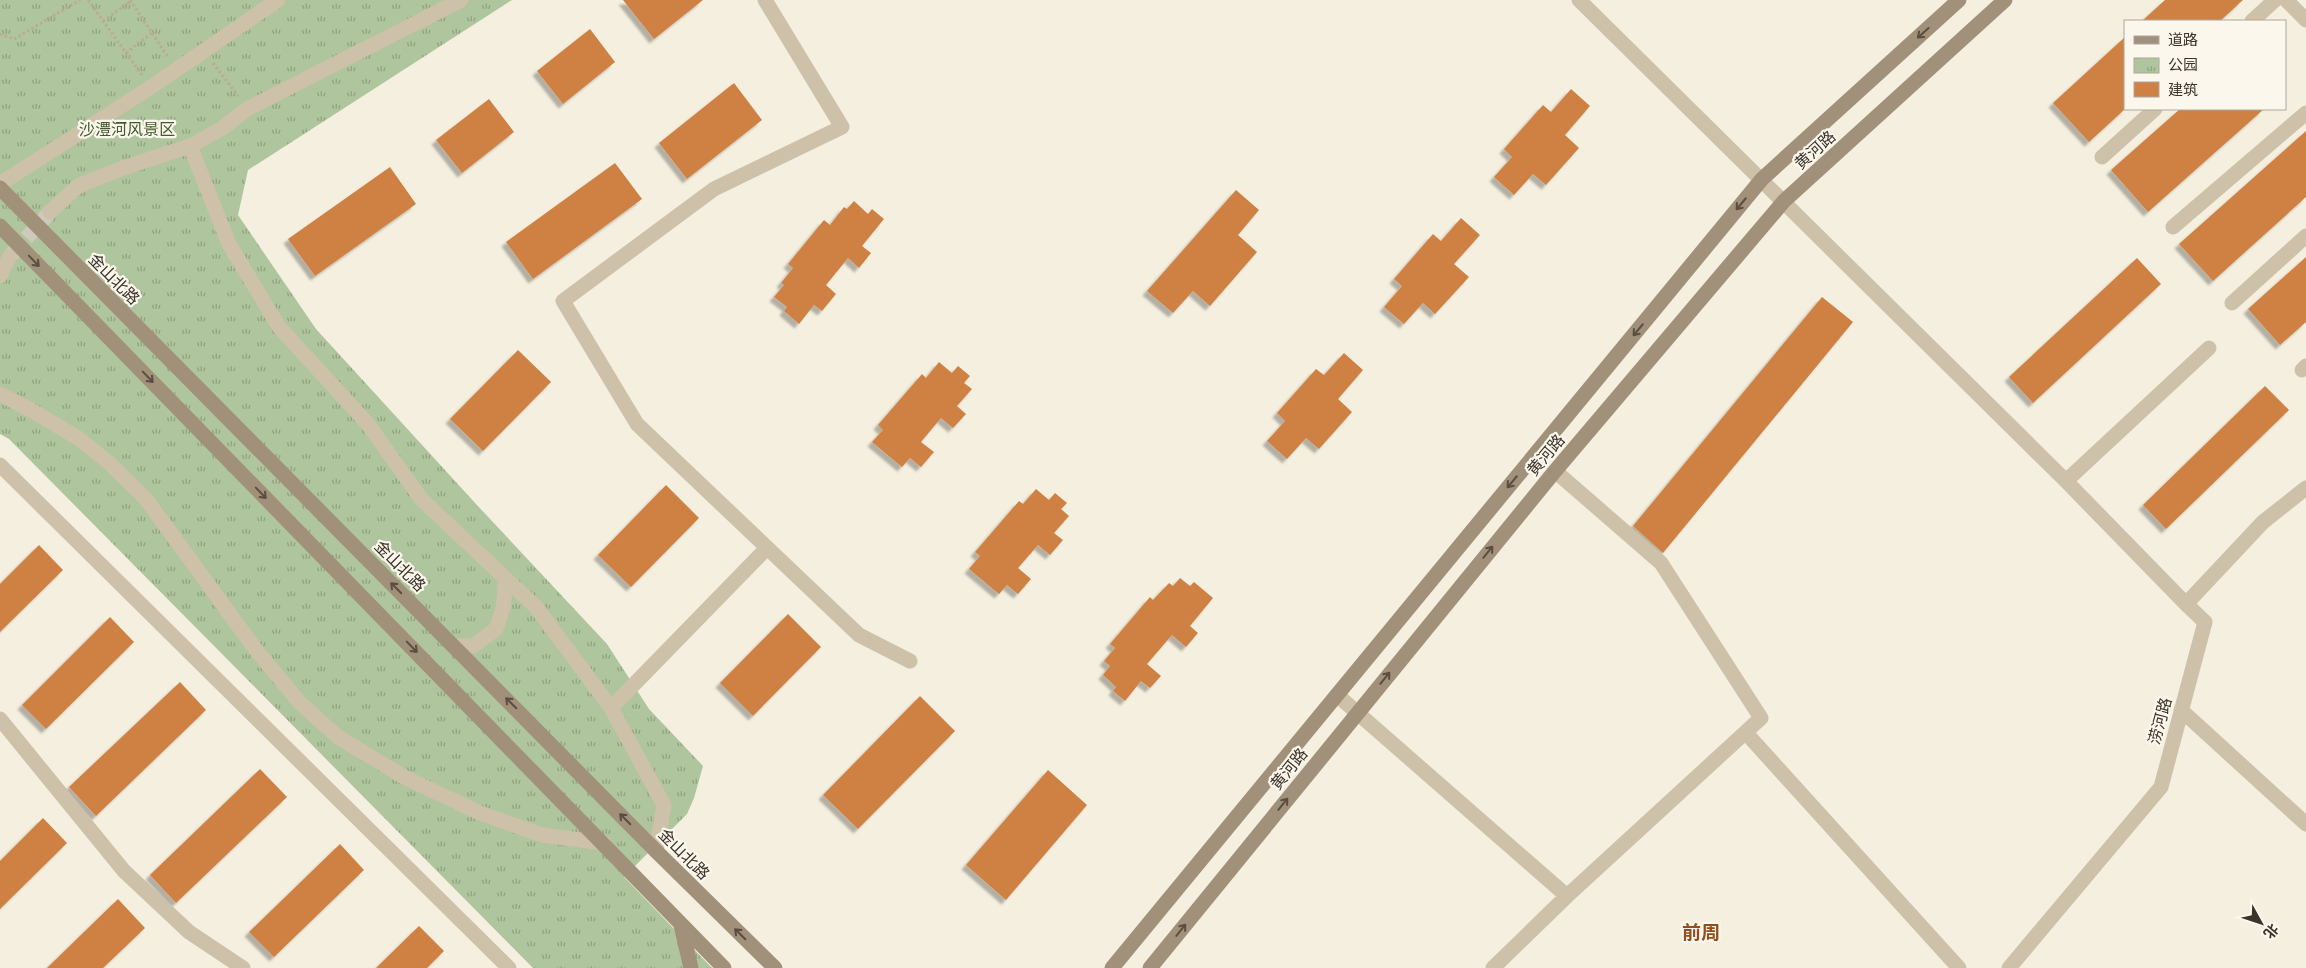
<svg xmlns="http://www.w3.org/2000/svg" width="2306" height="968" viewBox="0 0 2306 968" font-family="Montserrat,'Noto Sans SC',sans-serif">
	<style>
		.park { fill: url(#park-tufts) }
		.building { fill: #ce8143; filter: url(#shadow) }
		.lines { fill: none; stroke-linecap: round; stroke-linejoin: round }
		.street-tunnel { stroke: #cfc9bb; stroke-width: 15; stroke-dasharray: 15 8; stroke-linecap: butt }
		.path { stroke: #baac93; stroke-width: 3; stroke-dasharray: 2.5 2.5; stroke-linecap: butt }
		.street { stroke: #cec1a9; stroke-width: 15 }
		.secondary { stroke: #a2917a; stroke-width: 15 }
		.oneway { stroke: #5a4e41 }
		.labels { text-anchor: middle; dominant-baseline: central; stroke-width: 4.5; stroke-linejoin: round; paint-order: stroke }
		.park-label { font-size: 16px; fill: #405b2b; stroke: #fbf7ec }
		.street-label { font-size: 16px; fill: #3b3229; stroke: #fbf7ec }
		.quarter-label { font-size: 19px; font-weight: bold; fill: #904f1c; stroke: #fbf7ec }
	</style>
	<defs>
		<pattern id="park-tufts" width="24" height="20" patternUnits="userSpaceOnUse" patternTransform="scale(1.25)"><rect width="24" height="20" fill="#afc59d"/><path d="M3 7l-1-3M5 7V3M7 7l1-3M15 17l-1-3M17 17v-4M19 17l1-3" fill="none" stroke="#90a180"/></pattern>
		<filter id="shadow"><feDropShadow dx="-4.5" dy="4.5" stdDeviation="1" flood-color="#0004"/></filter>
	</defs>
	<rect width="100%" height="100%" fill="#f4efdf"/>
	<path class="park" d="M0,0H512L248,170L238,215L316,329L476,504L607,644L649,709L703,766L694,798L687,814L624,877L712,968H533L9,439L0,434Z"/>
	<path class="building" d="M623,0H703L654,39Z
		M2165,0H2243L2220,21H2142Z
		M590,29L615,62L563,104L537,71Z
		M2125,37V109L2089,142L2053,103Z
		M734,83L762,120L687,179L659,143Z
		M1571,89L1590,106L1565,135L1579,148L1546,185L1533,174L1514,195L1494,177L1512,157L1504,149L1543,105L1551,112Z
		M489,99L514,132L462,173L436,140Z
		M2180,109H2264L2148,212L2111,170Z
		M2306,131V197L2213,281L2179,244Z
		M615,163L642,199L533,279L506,242Z
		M390,167L416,204L315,276L288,239Z
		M1236,190L1259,210L1238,235L1257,252L1210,306L1193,291L1173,313L1147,291Z
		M854,201L868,214L872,209L884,219L862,246L871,253L859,268L848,258L826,285L836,294L822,311L814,305L799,324L784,311L787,307L774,297L784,285L781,283L793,268L788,264L824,220L830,225L844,207L847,209Z
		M1461,218L1480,235L1454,264L1469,277L1435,314L1423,303L1404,324L1384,307L1402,286L1394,279L1433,234L1441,241Z
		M2306,257V322L2280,345L2248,309Z
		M2137,258L2161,284L2033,403L2009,377Z
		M1822,297L1853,322L1663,553L1633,526Z
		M518,350L551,382L483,451L450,419Z
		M1344,353L1363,370L1338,399L1352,412L1319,449L1306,438L1287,459L1267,441L1285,421L1277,413L1316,369L1324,375Z
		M939,362L952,373L958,366L970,376L964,383L972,389L957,406L966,414L953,428L941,418L921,442L934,452L921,467L910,458L902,467L872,442L883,430L878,425L922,374L926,378Z
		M2265,386L2289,410L2166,529L2143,505Z
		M666,485L699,518L631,587L598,555Z
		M1036,489L1049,500L1055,493L1067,503L1061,509L1069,516L1054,533L1063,540L1050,555L1038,545L1018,568L1031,579L1018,594L1007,585L999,594L969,569L980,556L975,552L1019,501L1023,504Z
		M39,545L63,570L0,632V584Z
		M1180,578L1190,586L1194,582L1213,598L1190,626L1198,633L1186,647L1172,635L1147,664L1161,676L1150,688L1141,681L1125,701L1113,691L1116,687L1103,675L1110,666L1104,661L1115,648L1110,644L1150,597L1153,600L1169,583L1173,586Z
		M788,614L821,647L753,716L720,683Z
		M110,617L134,642L46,729L22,705Z
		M180,682L206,710L96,816L69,787Z
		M920,696L955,731L858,829L823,795Z
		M260,769L287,797L176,903L150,875Z
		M1048,770L1087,805L1006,900L966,865Z
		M43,818L67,843L0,909V861Z
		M340,844L364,870L274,957L249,932Z
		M118,899L145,928L103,968H47Z
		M419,926L444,951L427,968H376Z"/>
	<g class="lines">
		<path class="street-tunnel" d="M11,255L50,212"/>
		<path class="path" d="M88,0L142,75
			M130,0L168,57
			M103,21L131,1
			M0,34L14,39L80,0
			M126,53L152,33
			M213,63L238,96"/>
		<path class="street" d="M765,0L842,127L714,189L563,301L637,424L859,635L910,661
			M1579,0L2066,481L2186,604
			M2286,0L2306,20
			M2252,21L2275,0
			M190,146L229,244L279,327L367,423L422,500L536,607L611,708L664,805L656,851
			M2102,157L2155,109
			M0,184L151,87L278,0
			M50,212L78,186L123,168L190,146L221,129L247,109L461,0
			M2173,227L2306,113
			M0,276L10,256
			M2232,303L2306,236
			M2302,370L2306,366
			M0,394L31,410L78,438L108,462L146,499L256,650L300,703L338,737L404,777L480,813L542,835L604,843
			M0,465L509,968
			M2066,481L2209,348
			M454,646H473L496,629L503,608L506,579
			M1337,695L1567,896
			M611,708L766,549
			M2181,710L2306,824
			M0,719L124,871L189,932L243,968
			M1746,733L1959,968
			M1493,968L1567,896L1761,718L1661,563L1555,471
			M2009,968L2161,787L2205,622L2186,604L2263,522L2306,488"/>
		<path class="secondary" d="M0,188L656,851L775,968
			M0,226L724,968
			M681,925L691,968
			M1112,968L1762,179L1959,0
			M1150,968L1555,471L1784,201L2005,0"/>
	</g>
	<defs><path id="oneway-shaft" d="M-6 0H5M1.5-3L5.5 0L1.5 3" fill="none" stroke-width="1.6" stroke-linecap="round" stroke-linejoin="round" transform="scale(1.25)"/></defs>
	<g class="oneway">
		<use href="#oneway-shaft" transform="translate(1923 33) rotate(138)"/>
		<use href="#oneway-shaft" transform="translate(1741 204) rotate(130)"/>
		<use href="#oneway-shaft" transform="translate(34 261) rotate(46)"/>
		<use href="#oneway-shaft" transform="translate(1638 330) rotate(130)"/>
		<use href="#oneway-shaft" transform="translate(148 377) rotate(46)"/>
		<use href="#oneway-shaft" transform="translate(1512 482) rotate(130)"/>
		<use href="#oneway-shaft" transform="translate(261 493) rotate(46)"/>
		<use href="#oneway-shaft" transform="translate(1488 552) rotate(-51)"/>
		<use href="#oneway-shaft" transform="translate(396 588) rotate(-135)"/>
		<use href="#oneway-shaft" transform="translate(412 647) rotate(46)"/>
		<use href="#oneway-shaft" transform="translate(1385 678) rotate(-51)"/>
		<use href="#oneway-shaft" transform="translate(511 703) rotate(-135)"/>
		<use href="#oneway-shaft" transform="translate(1283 804) rotate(-51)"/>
		<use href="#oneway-shaft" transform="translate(625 819) rotate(-135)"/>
		<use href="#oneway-shaft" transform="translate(1181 930) rotate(-51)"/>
		<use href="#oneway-shaft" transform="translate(740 934) rotate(-135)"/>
	</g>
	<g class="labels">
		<g class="park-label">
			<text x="127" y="129">沙澧河风景区</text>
		</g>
		<g class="street-label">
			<text transform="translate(1815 150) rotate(-42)">黄河路</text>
			<text transform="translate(114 279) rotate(45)">金山北路</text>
			<text transform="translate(1546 455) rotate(-50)">黄河路</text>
			<text transform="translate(400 566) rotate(45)">金山北路</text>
			<text transform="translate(2160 721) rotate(-75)">涝河路</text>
			<text transform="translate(1289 769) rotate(-51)">黄河路</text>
			<text transform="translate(684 854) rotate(45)">金山北路</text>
		</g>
		<g class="quarter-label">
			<text x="1701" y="932">前周</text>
		</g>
	</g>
	<rect x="2124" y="20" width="162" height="90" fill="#fbf7ec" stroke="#aea89e"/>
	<rect x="2134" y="36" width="25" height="8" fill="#a2917a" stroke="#aea89e"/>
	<text x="2168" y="45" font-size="15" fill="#3b3229">道路</text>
	<rect x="2134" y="58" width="25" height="15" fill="url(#park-tufts)" stroke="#aea89e"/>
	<text x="2168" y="70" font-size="15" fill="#3b3229">公园</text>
	<rect x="2134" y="82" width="25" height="15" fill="#ce8143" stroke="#aea89e"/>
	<text x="2168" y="95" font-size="15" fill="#3b3229">建筑</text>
	<g transform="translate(2261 923) rotate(130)" stroke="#fbf7ec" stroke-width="4" paint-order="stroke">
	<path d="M0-4L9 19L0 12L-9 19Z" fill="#3b3229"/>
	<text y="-8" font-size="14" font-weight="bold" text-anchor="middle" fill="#3b3229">北</text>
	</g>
</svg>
